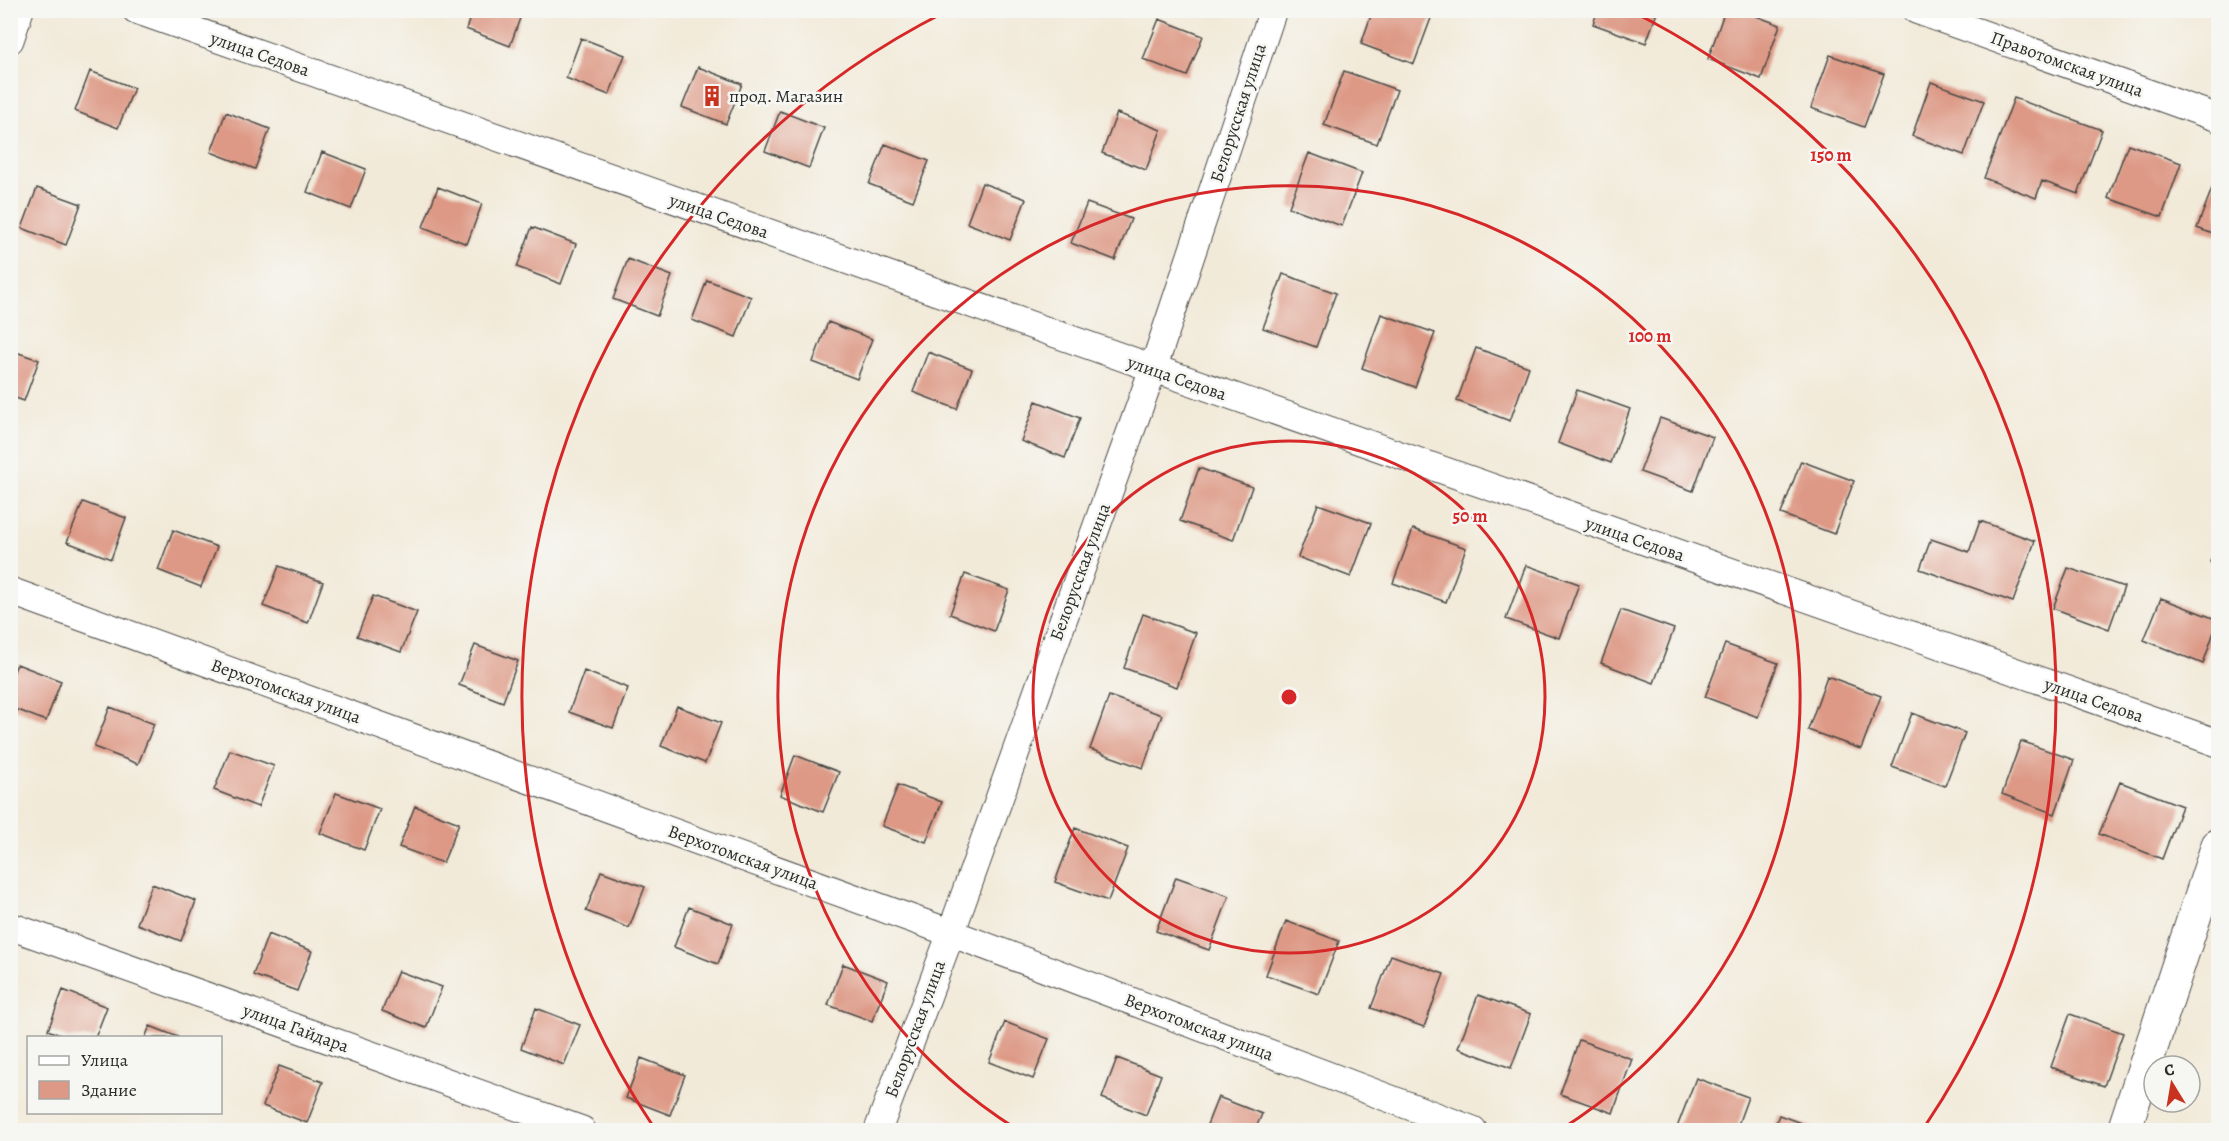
<svg xmlns="http://www.w3.org/2000/svg" width="2229" height="1141" viewBox="0 0 2229 1141" font-family="Alegreya,serif">
	<style>
		.building { fill: #dd9985 }
		.lines { fill: none; stroke-linecap: round; stroke-linejoin: round }
		.minor-casing { stroke: #494845; stroke-width: 29 }
		.tertiary-casing { stroke: #494845; stroke-width: 35 }
		.minor { stroke: #fff; stroke-width: 27 }
		.tertiary { stroke: #fff; stroke-width: 33 }
		.ring { fill: none; stroke: #d62828; stroke-width: 3 }
		.labels { text-anchor: middle; dominant-baseline: central; stroke-width: 5; stroke-linejoin: round; paint-order: stroke }
		.street-label { font-size: 18px; fill: #2b2b2b; stroke: #f6f6f2 }
		.poi-label { font-size: 18px; fill: #2b2b2b; stroke: #f6f6f2; text-anchor: start }
		.centre { fill: #d62828; stroke: #f6f6f2; stroke-width: 3 }
		.ring-label { font-size: 18px; text-anchor: middle; font-weight: bold; fill: #d62828; stroke: #f6f6f2; stroke-width: 5; stroke-linejoin: round; paint-order: stroke }
	</style>
	<rect width="100%" height="100%" fill="#f6f6f2"/>
	<filter id="ink" filterUnits="userSpaceOnUse"><feTurbulence type="fractalNoise" baseFrequency=".0167" numOctaves="2"/><feDisplacementMap in="SourceGraphic" scale="12" xChannelSelector="R" yChannelSelector="G"/><feConvolveMatrix kernelMatrix="1 2 1 2 8 2 1 2 1" color-interpolation-filters="sRGB"/></filter>
	<filter id="wash" filterUnits="userSpaceOnUse"><feTurbulence type="fractalNoise" baseFrequency=".008" numOctaves="4" result="noise"/><feDisplacementMap in="SourceGraphic" scale="24" xChannelSelector="R" yChannelSelector="G"/><feGaussianBlur stdDeviation="1.35" result="paint"/><feColorMatrix in="noise" values="0 0 0 0 0 0 0 0 0 0 0 0 0 0 0 0 0 1.4 0 .05"/><feComposite in="paint" operator="in"/></filter>
	<g filter="url(#wash)">
		<rect width="100%" height="100%" fill="#f2ead9"/>
		<g id="blocks">
			<path class="building" d="M473,10H523L510,46L466,29Z
				M1373,10H1434L1414,64L1361,44Z
				M1598,10H1658L1646,43L1593,24Z
				M1725,10H1740L1780,25L1761,79L1708,59Z
				M1159,19L1203,36L1187,76L1143,59Z
				M581,38L625,55L609,95L566,78Z
				M1830,55L1884,74L1864,127L1811,108Z
				M698,67L742,84L726,124L682,107Z
				M90,71L134,88L118,128L75,111Z
				M1344,71L1397,90L1377,144L1324,125Z
				M1931,82L1984,101L1964,155L1912,136Z
				M2014,98L2102,130L2078,194L2042,181L2036,198L1984,178Z
				M780,111L824,128L809,168L765,151Z
				M226,112L270,129L255,169L211,152Z
				M1117,113L1161,130L1146,170L1102,153Z
				M885,144L929,161L913,201L869,184Z
				M2128,144L2181,163L2162,217L2108,198Z
				M322,152L366,169L351,209L307,192Z
				M1309,153L1362,173L1342,226L1289,207Z
				M2217,175L2218,176V236L2197,228Z
				M982,183L1026,199L1010,240L967,223Z
				M438,187L482,204L467,244L423,227Z
				M37,188L81,204L66,245L22,228Z
				M1087,203L1131,219L1115,260L1071,243Z
				M532,227L576,244L561,284L517,267Z
				M628,259L672,276L657,316L613,299Z
				M1283,274L1336,293L1316,347L1263,328Z
				M707,280L751,297L736,337L692,320Z
				M1381,314L1435,333L1415,387L1362,368Z
				M828,322L872,339L857,379L813,362Z
				M1476,348L1529,367L1510,421L1457,401Z
				M10,350L39,360L24,401L10,396Z
				M928,352L972,369L957,409L913,392Z
				M1577,390L1630,409L1611,463L1558,443Z
				M1036,401L1080,418L1065,458L1021,441Z
				M1660,418L1713,437L1693,491L1640,472Z
				M1801,461L1854,481L1834,534L1781,514Z
				M1199,468L1252,487L1233,540L1180,521Z
				M83,502L126,518L111,559L67,542Z
				M1318,504L1371,523L1351,577L1298,557Z
				M1980,521L2035,541L2013,602L1920,569L1931,539L1969,552Z
				M1413,529L1466,548L1446,602L1393,583Z
				M173,530L217,547L201,587L158,570Z
				M2218,538V565L2210,562Z
				M1526,565L1579,584L1559,638L1506,619Z
				M279,566L323,582L308,623L263,606Z
				M2068,568L2124,587L2109,629L2053,608Z
				M965,574L1009,590L994,631L950,614Z
				M373,596L417,612L401,652L357,636Z
				M2161,598L2218,620L2203,664L2144,640Z
				M1621,610L1674,629L1654,683L1601,663Z
				M1143,614L1196,633L1177,687L1124,668Z
				M1725,644L1778,663L1758,717L1705,697Z
				M475,645L518,661L503,702L459,685Z
				M17,664L61,681L46,721L10,707V681Z
				M584,671L628,688L613,728L569,712Z
				M1827,676L1881,696L1861,749L1808,730Z
				M1109,696L1162,715L1143,768L1090,749Z
				M677,706L721,723L705,763L661,746Z
				M110,707L154,724L138,764L94,747Z
				M1912,713L1965,733L1945,786L1892,767Z
				M2021,741L2074,760L2055,814L2002,794Z
				M230,750L274,766L258,807L214,790Z
				M795,755L839,772L823,812L780,795Z
				M2120,782L2182,806L2162,859L2099,834Z
				M898,785L942,802L926,842L882,826Z
				M336,793L380,809L364,850L320,833Z
				M415,806L459,823L443,863L399,847Z
				M1075,828L1128,848L1108,901L1055,882Z
				M601,871L645,887L629,928L586,911Z
				M1176,877L1229,896L1209,950L1156,931Z
				M152,884L196,901L181,941L137,924Z
				M689,907L733,924L718,964L674,947Z
				M1286,921L1339,941L1319,994L1266,975Z
				M268,934L312,951L297,991L253,975Z
				M1391,955L1444,974L1424,1027L1371,1008Z
				M843,964L888,981L872,1021L828,1005Z
				M398,971L442,987L426,1028L382,1011Z
				M63,990L107,1007L95,1038H67L48,1030Z
				M1478,995L1531,1014L1511,1068L1458,1048Z
				M536,1008L580,1025L564,1065L521,1048Z
				M2070,1014L2123,1033L2104,1086L2051,1067Z
				M1005,1022L1049,1039L1033,1079L989,1062Z
				M150,1026L178,1037V1038H145Z
				M1579,1040L1632,1059L1613,1113L1560,1094Z
				M641,1058L685,1075L670,1115L626,1098Z
				M1117,1058L1161,1075L1146,1115L1102,1098Z
				M279,1066L323,1082L307,1123L263,1106Z
				M1696,1078L1748,1097L1736,1130H1676Z
				M1218,1097L1262,1114L1255,1130H1205Z
				M1779,1115L1820,1130H1773Z"/>
		</g>
	</g>
	<g filter="url(#ink)">
		<use href="#blocks" fill-opacity="0" stroke="#494845" stroke-width="1.5"/>
		<g class="lines">
			<defs>
				<path id="minor" d="M136,10L2218,743
					M1916,10L2218,118
					M10,40L20,10
					M10,591L951,933L1473,1130
					M10,926L582,1130
					M878,1130L951,933L1153,369L1273,10"/>
				<path id="tertiary" d="M2124,1130L2218,845"/>
			</defs>
			<use href="#minor" class="minor-casing"/>
			<use href="#tertiary" class="tertiary-casing"/>
			<use href="#minor" class="minor"/>
			<use href="#tertiary" class="tertiary"/>
		</g>
	</g>
	<g class="ring">
		<circle cx="1289" cy="697" r="256"/>
		<path d="M1018 1130A511 511 0 1 1 1560 1130"/>
		<path d="M653 1126A767 767 0 0 1 947 11M1631 11A767 767 0 0 1 1925 1126"/>
	</g>
	<defs>
		<symbol id="building-bare" viewBox="-9 -9 18 18"><path d="M-4-6H4V6H1V3H-1V6H-4ZM-2.5-4.3h1.7v1.8h-1.7ZM.8-4.3h1.7v1.8H.8ZM-2.5-1h1.7V.8h-1.7ZM.8-1h1.7V.8H.8Z" fill="#c8321e" stroke="#f6f6f2" stroke-width="2.5" paint-order="stroke"/></symbol>
	</defs>
	<g fill-rule="evenodd">
		<use href="#building-bare" x="697" y="81" width="30" height="30"/>
	</g>
	<g class="labels">
		<g class="street-label">
			<text transform="translate(260 54) rotate(19)">улица Седова</text>
			<text transform="translate(2067 64) rotate(20)">Правотомская улица</text>
			<text transform="translate(1238 113) rotate(-72)">Белорусская улица</text>
			<text transform="translate(719 216) rotate(19)">улица Седова</text>
			<text transform="translate(1177 378) rotate(19)">улица Седова</text>
			<text transform="translate(1635 539) rotate(19)">улица Седова</text>
			<text transform="translate(1080 572) rotate(-70)">Белорусская улица</text>
			<text transform="translate(286 691) rotate(20)">Верхотомская улица</text>
			<text transform="translate(2094 700) rotate(19)">улица Седова</text>
			<text transform="translate(743 857) rotate(20)">Верхотомская улица</text>
			<text transform="translate(1199 1027) rotate(21)">Верхотомская улица</text>
			<text transform="translate(296 1028) rotate(20)">улица Гайдара</text>
			<text transform="translate(915 1029) rotate(-70)">Белорусская улица</text>
		</g>
		<g class="poi-label">
			<text x="729" y="96">прод. Магазин</text>
		</g>
	</g>
	<circle cx="1289" cy="697" r="9" class="centre"/>
	<g class="ring-label">
		<text x="1831" y="161">150 m</text>
		<text x="1650" y="342">100 m</text>
		<text x="1470" y="522">50 m</text>
	</g>
	<rect width="2229" height="1141" fill="none" stroke="#f6f6f2" stroke-width="36"/>
	<rect x="27" y="1036" width="195" height="78" fill="#f6f6f2" stroke="#a5a5a2" stroke-width="1.5"/>
	<rect x="39" y="1056" width="30" height="9" fill="#ffffff" stroke="#a5a5a2" stroke-width="1.5"/>
	<text x="81" y="1066" font-size="18" fill="#2b2b2b">Улица</text>
	<rect x="39" y="1081" width="30" height="18" fill="#dd9985" stroke="#a5a5a2" stroke-width="1.5"/>
	<text x="81" y="1096" font-size="18" fill="#2b2b2b">Здание</text>
	<g transform="translate(2172 1084) rotate(349)"><circle r="28" fill="#f6f6f2" stroke="#a5a5a2" stroke-width="1.5"/>
	<path d="M0-4.5L10 22L0 15L-10 22Z" fill="#c8321e"/>
	<text y="-9" font-size="16" font-weight="bold" text-anchor="middle" fill="#2b2b2b">С</text>
	</g>
</svg>
